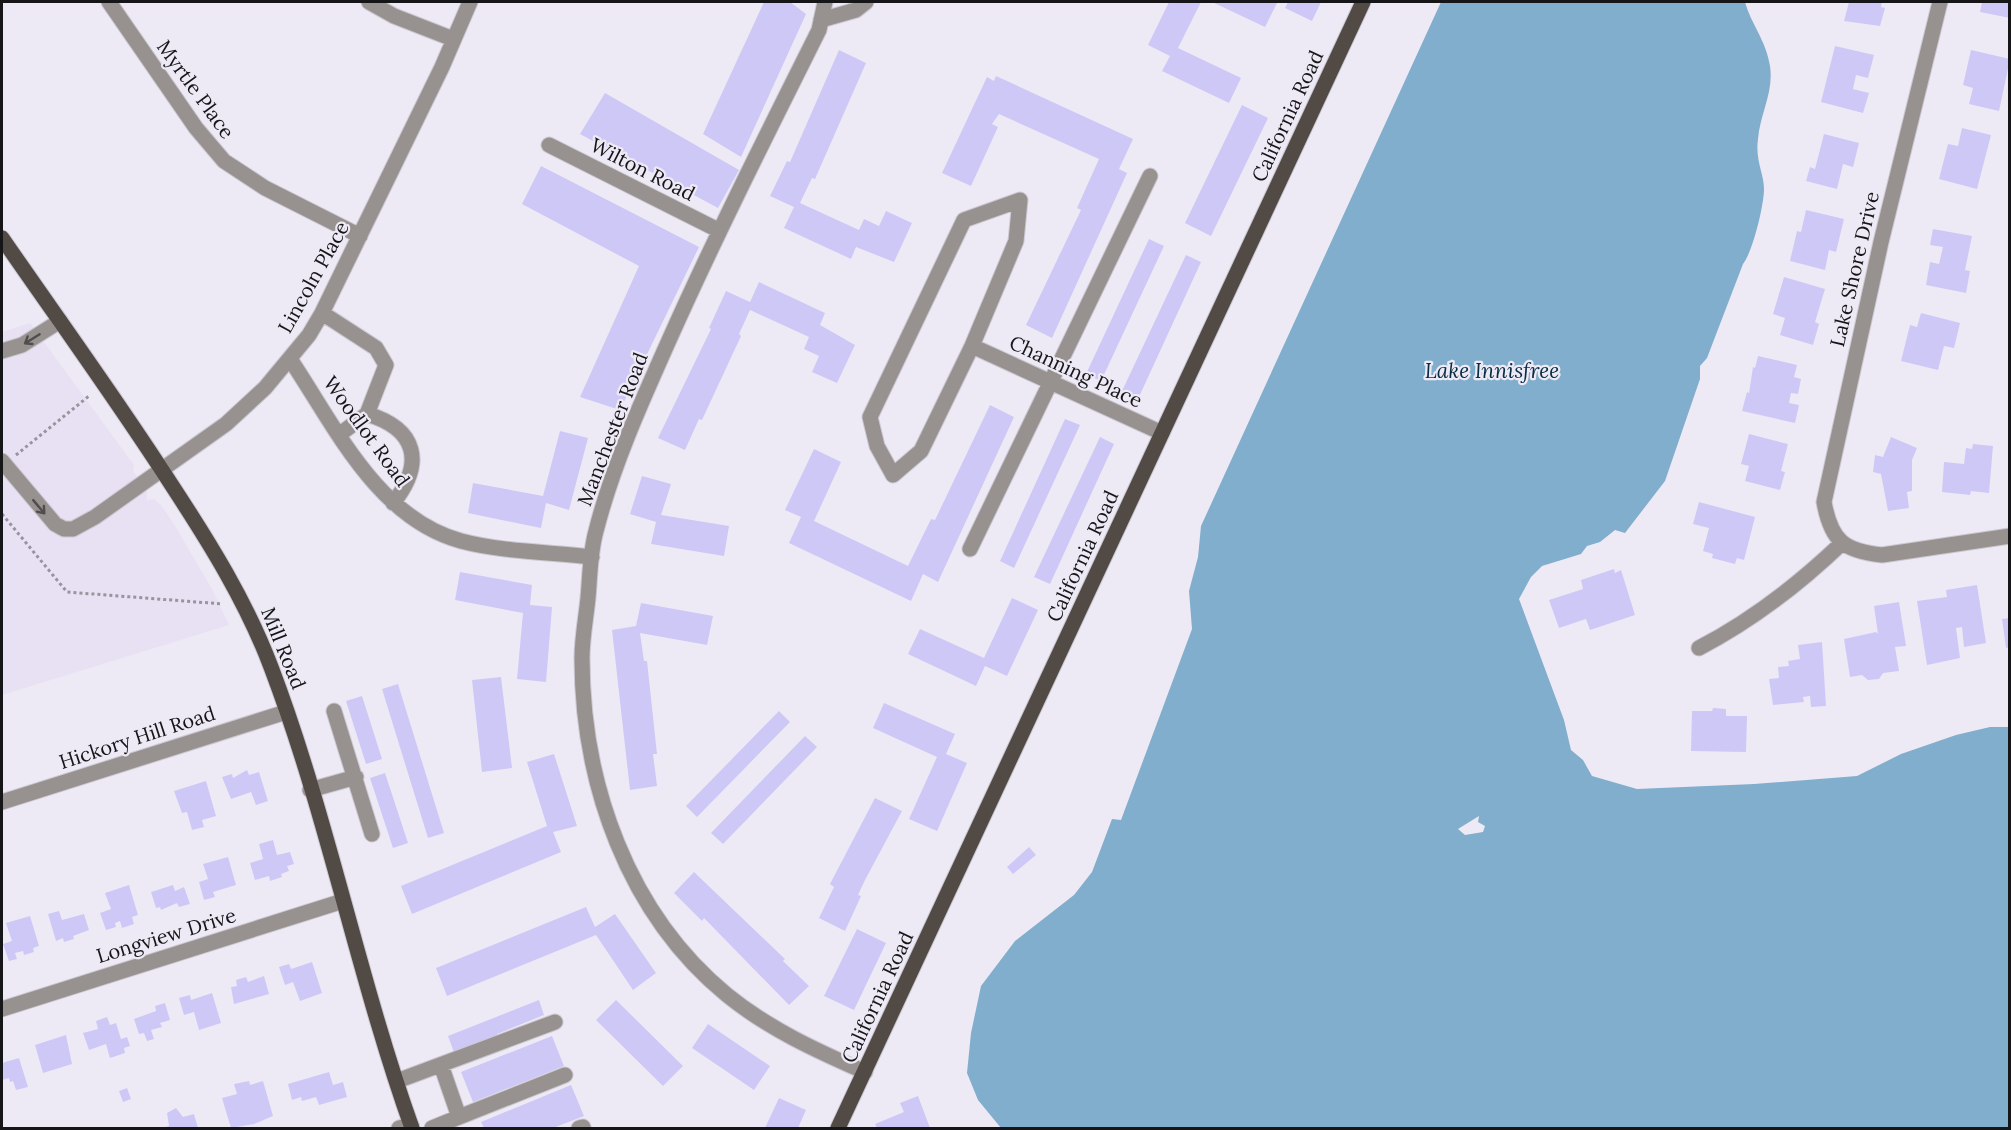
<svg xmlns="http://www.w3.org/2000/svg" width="2011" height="1130" viewBox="0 0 2011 1130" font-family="Lora,serif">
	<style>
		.built { fill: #e8e0f3 }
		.water { fill: #81aecc; fill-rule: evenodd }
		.building { fill: #cec8f7 }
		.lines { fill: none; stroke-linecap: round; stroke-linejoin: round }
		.minor-casing { stroke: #cbc8d2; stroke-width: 17 }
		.major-casing { stroke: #cbc8d2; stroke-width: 17 }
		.path { stroke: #97949c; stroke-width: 3; stroke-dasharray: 3 3; stroke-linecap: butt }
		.minor { stroke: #97928f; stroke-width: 15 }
		.major { stroke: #524a45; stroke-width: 15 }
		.oneway { stroke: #504d4e }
		.labels { text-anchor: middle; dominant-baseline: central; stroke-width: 4.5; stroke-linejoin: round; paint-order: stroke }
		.street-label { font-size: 20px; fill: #161518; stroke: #eeeaf5 }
		.water-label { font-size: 21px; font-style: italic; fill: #062d43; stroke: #eeeaf5 }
	</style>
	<rect width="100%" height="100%" fill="#eeeaf5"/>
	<path class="built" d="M30,323L134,465L133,471L147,493V500L154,499L161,505L175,526L212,589L229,625L2,695V332Z"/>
	<path class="water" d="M1441,2H1745C1751,24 1766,40 1770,66C1774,92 1760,114 1758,139C1755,161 1764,173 1764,189C1764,205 1753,251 1743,264L1707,358L1700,366V379L1665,481L1625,533L1615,530L1600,542L1587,546L1581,554L1542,566L1531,577L1519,599L1564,720L1571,750L1583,760L1592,776L1637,789L1754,784L1857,776L1901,754L1956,735L1990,727H2009V1128H1001L978,1100L967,1073L971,1033L981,986L1015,941L1074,895L1092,872L1112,819L1121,820L1192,629L1189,591L1198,557L1201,526ZM1479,816L1478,822L1485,826L1483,832L1465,835L1458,829Z"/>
	<path class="building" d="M764,2H790L806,14L741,157L703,134Z
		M1169,2H1201L1178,48L1241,78L1229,103L1162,71L1170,56L1148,45Z
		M1212,2H1274L1277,3L1265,27Z
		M1288,2H1321L1312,21L1285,8Z
		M1849,2H1882L1881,7L1885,8L1880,26L1844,21Z
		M1982,2H2010V18L1980,12Z
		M1835,46L1874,55L1868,78L1856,75L1853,89L1869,93L1863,113L1821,102Z
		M839,50L866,63L815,179L812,178L800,203L859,230L864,219L879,226L886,211L912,223L894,262L856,247L851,259L784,228L794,207L770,196L787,161L790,162Z
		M1971,50L2010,59L1999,111L1969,104L1973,88L1963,85Z
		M996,76L1133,139L1119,169L1127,173L1052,338L1026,325L1081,210L1077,208L1099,159L999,114L992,124L998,127L971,186L942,173L987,77L994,81Z
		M605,93L739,170L718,208L580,134Z
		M1242,105L1268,118L1211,236L1185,223Z
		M1962,128L1991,135L1977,189L1939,179L1948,144L1958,146Z
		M1824,134L1859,143L1853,167L1843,164L1837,189L1806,181L1810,167L1815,169Z
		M541,166L699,247L620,410L580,397L639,266L522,204Z
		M1806,210L1844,219L1836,252L1829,250L1825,270L1790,261L1797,231L1801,232Z
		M1933,229L1972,236L1965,270L1970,271L1966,293L1926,285L1930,262L1939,264L1943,247L1930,245Z
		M1149,239L1164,246L1101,381L1086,374Z
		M1186,255L1201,262L1138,399L1122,391Z
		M1784,277L1825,289L1815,322L1819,324L1813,345L1780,335L1785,318L1773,314Z
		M759,282L825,313L820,325L855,345L837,383L812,372L819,356L804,349L809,337L750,310L739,334L741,336L702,420L699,419L685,450L658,438L711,329L709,328L726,291L750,302Z
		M1921,313L1960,323L1954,348L1944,346L1938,370L1901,361L1910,325L1917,327Z
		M1758,356L1797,365L1794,377L1801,379L1798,394L1791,393L1789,403L1799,405L1795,423L1742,411L1747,392L1749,393L1753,367L1755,368Z
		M990,405L1014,417L938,582L923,574L911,601L789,543L801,517L785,510L814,449L841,462L814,521L908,566L931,519L935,520Z
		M1065,419L1080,425L1014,568L1000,561Z
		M560,431L588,438L569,510L546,503L541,528L468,513L473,483L543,496Z
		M1749,434L1788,444L1781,471L1785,472L1780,490L1745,481L1749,466L1741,464Z
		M1100,437L1114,444L1050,584L1034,577Z
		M1891,437L1917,448L1912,460V491L1907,492L1909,508L1888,511L1881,474L1873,472L1875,455L1883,457Z
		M1973,444L1993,446L1989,493L1971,491L1970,495L1942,492L1944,462L1964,464L1966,448L1972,449Z
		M642,476L671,484L661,515L729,526L724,556L651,544L656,522L630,514Z
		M1699,502L1755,517L1744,560L1737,558L1735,564L1712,558L1713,554L1703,551L1709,528L1693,524Z
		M1614,569L1615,573L1621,570L1635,615L1590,630L1586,619L1559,628L1549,600L1583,589L1581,580Z
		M460,572L532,585L530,605L552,607L546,682L517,679L523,613L455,600Z
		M1977,585L1986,643L1964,647L1962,627L1956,628L1960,658L1927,665L1917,601L1947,597L1946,590Z
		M1012,598L1038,610L1007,676L985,666L976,686L908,654L920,629L984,658Z
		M1899,602L1906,646L1895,647L1899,671L1883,673L1879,679L1868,680L1862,675L1850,677L1844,639L1876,632L1878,634L1874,606Z
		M641,603L713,616L707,645L640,633L644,661H647L657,754H653L657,786L630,790L612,630L636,626Z
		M2010,618V647L2006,648L2002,619Z
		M1822,642L1826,706L1811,707L1810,696L1803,697L1804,702L1773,705L1769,679L1779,678L1778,667L1789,666L1788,661L1800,659L1798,645Z
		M501,677L512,768L482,772L472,680Z
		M398,684L444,833L428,838L382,689Z
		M362,696L382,759L366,764L346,701Z
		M884,703L955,734L946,754L967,763L937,831L909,819L937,757L873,728Z
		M1713,708L1726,709V716H1747L1746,752L1691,751L1692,711H1712Z
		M779,711L790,722L697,817L686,806Z
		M805,736L817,747L723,844L711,833Z
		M554,754L577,826L553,832L561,852L412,914L401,886L547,826L527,762Z
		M247,770L249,775L259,772L268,801L256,805L251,792L231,799L222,777L232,774L233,778Z
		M385,773L408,843L393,848L370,778Z
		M206,781L216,816L202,820L204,827L192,830L187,812L182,813L174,791Z
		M875,798L902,811L865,880L858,895L861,896L845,931L819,918L834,887L830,884Z
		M273,840L277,855L290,852L294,864L287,866L289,871L281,874L282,877L270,881L269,876L255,880L250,863L263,859L259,844Z
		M1029,847L1036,855L1013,874L1007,867Z
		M228,857L236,885L213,892L215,897L204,900L199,882L208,879L203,864Z
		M694,872L785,959L783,961L809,986L789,1005L704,918L702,921L674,893Z
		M129,885L138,915L132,917L134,924L122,928L120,921L115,923L116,927L106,930L100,913L111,909L105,893Z
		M173,885L175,891L184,887L190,904L179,907L177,903L161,910L160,907L156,908L151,892Z
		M586,907L595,927L615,914L656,973L633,990L596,935L447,996L436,968Z
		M59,911L62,920L84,914L89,930L73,936L74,939L64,942L63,938L56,941L48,914Z
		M30,916L39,946L33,948L34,952L24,955L23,951L15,953L17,959L9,961L3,944L12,941L6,923Z
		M857,929L886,943L854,1010L824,996Z
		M312,962L322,993L300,1001L293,982L285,985L279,967L289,964L291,969Z
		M264,976L269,994L234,1004L231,987L237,986L236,980L246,977L248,982Z
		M212,993L221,1023L199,1030L194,1012L184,1015L179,998L190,995L191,1000Z
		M539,1000L544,1015L497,1034L498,1038L455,1055L448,1036Z
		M616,1000L683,1066L663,1086L596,1020Z
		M165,1003L170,1020L160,1023L162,1027L151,1030L154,1039L147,1041L144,1033L139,1034L134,1019L156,1011L155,1006Z
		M107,1017L110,1025L116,1023L121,1039L127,1037L130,1046L124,1048L125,1053L110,1058L106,1044L89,1050L83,1033L98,1029L96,1021Z
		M708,1024L770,1066L754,1090L692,1048Z
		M66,1035L72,1064L43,1073L35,1045Z
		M552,1036L564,1066L473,1102L461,1072Z
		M19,1058L28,1087L16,1090L13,1081L10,1082L9,1078L2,1080V1063Z
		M329,1072L333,1085L343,1082L347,1097L319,1105L316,1097L302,1101L301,1097L292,1100L288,1084Z
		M249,1081L250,1085L263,1081L273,1116L254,1124L231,1128L222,1098L237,1094L234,1084Z
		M571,1085L584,1116L553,1128H484L481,1122Z
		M127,1088L131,1099L123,1102L119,1091Z
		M918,1096L930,1128H877L875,1124L904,1112L900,1103Z
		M779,1098L806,1110L798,1128H765Z
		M176,1108L183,1117L194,1114L198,1128H162L169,1126L167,1113Z"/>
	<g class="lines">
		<defs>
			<path id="minor" d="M109,2L196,128L224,161L265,188L360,236
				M369,2L394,16L453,39
				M825,2L819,30C768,132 717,233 670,338C642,401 613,464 596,531C590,552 590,576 588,598C586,618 582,638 582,658C582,784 628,914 727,995C769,1029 815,1050 865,1072
				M1940,2L1881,242L1824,502C1831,541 1844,551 1882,555L2010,536
				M821,20L856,10L866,2
				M549,145L718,230
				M1020,200L1016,241L972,346L921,451L893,475L877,446L870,417L964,220Z
				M322,313L376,348L386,365L367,414L340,434
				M972,346L1162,433
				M2,351L22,345L60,321
				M290,359C335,426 377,518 461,541C503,552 549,552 592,557
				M367,414C417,429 425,463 393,503
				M2,461L55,524L64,529H73L95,517L226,424L265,388L309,335L322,313L442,67L470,2
				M970,549L1150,176
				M1699,648C1753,620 1798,585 1842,543
				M334,711L372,834
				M310,790L356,777
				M2,802L286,712
				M2,1009L343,901
				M397,1081L555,1022
				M459,1117L565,1075
				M399,1128L411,1125
				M432,1128L459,1117L441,1065
				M579,1128L583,1127"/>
			<path id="major" d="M2,238C58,319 117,400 171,484C209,542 246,601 271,667C328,817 358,977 412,1128
				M838,1128L1363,2"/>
		</defs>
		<use href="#minor" class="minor-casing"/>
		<use href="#major" class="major-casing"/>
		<path class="path" d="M16,455L89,396
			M2,514L67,592L223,604"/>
		<use href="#minor" class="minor"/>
		<use href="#major" class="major"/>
	</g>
	<defs><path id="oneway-shaft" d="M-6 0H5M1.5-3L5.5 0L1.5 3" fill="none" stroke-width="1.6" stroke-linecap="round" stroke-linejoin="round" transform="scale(1.5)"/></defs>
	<g class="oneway">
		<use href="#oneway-shaft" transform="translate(32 339) rotate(148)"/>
		<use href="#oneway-shaft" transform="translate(39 507) rotate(50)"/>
	</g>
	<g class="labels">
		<g class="street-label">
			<text transform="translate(196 89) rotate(54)">Myrtle Place</text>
			<text transform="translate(1287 116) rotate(-65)">California Road</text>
			<text transform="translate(643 169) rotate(27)">Wilton Road</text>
			<text transform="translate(1854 269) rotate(-77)">Lake Shore Drive</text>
			<text transform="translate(313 277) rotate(-61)">Lincoln Place</text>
			<text transform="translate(1076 371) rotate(25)">Channing Place</text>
			<text transform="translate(612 429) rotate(-69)">Manchester Road</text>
			<text transform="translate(367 431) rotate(54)">Woodlot Road</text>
			<text transform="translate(1082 556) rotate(-65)">California Road</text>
			<text transform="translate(284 648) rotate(68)">Mill Road</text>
			<text transform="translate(137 737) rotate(-18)">Hickory Hill Road</text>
			<text transform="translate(166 935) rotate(-17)">Longview Drive</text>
			<text transform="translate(877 997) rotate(-65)">California Road</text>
		</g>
		<g class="water-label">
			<text x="1492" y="370">Lake Innisfree</text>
		</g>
	</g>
	<rect width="2011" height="1130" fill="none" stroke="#161518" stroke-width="6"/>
</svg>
